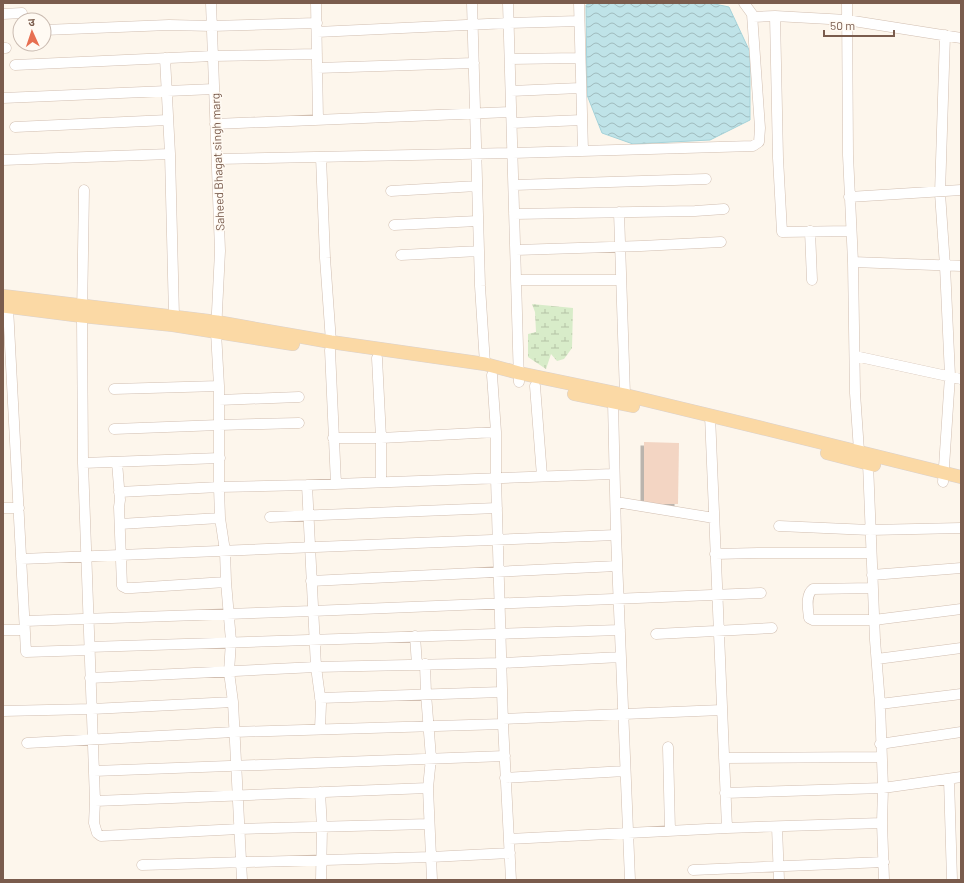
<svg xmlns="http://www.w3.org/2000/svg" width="964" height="883" viewBox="0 0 964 883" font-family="Barlow,'Noto Sans Devanagari',sans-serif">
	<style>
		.wetland { fill: url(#wetland-marsh) }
		.water { fill: url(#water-waves); stroke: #a5d3da }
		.building { fill: #f3d5c3; filter: url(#shadow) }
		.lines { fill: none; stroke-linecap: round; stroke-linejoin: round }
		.minor-casing { stroke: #d1beb0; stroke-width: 11 }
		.major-casing { stroke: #dad1cd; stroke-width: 14 }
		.minor { stroke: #fff; stroke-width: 10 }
		.major { stroke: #fbd9a5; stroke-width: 13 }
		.labels { text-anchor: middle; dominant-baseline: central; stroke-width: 3; stroke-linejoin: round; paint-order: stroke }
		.street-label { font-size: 12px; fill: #7a5c4d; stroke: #fffaf3 }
	</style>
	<defs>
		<pattern id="wetland-marsh" width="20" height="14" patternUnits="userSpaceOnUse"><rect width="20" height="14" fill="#d8ecc9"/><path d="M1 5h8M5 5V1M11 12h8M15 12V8" fill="none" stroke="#b4c2a5"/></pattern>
		<pattern id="water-waves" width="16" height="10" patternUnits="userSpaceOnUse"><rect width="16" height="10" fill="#bfe3e8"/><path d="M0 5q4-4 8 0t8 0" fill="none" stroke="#a0bbbe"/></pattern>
		<filter id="shadow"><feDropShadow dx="-3.5" dy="3.5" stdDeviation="0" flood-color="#0004"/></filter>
	</defs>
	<rect width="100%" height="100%" fill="#fdf6ec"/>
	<path class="wetland" d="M532,304L573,308L572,348L564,359L557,361L551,354L546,369L528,357V334L536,332L535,312Z"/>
	<path class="water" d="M594,3H710L729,7L750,52V120L710,140L633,144L602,133L587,95L586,5Z"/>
	<path class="building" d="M644,442L679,443L678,504H644Z"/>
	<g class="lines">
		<defs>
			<path id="minor" d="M211,3L220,251L216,332L219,386V487L220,518L225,551L226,582L231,641L229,672L233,702L242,880
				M316,3L318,120
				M472,3L480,286L485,364
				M508,3L519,382
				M579,3L583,151
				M847,3L848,155L853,262L855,393L859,451
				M3,14L22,13
				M775,16L778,158L782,232L851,231
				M753,17L775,16L847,20L961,38
				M44,30L169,25L212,26L317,23
				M317,32L509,23L579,21
				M3,48H6
				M165,58L170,154L174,316
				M510,59L579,58
				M15,65L213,56L317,54
				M317,68L474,63
				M511,91L580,88
				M3,98L214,89
				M512,123L582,120
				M215,124L511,112
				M15,127L168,120
				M321,157L325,258L331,342
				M217,159L513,153L753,146L759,142L760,128L752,14L744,3
				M3,160L170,154
				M514,185L706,179
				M84,190L82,316L83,463L95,801L94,823L97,833L101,836L239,829L429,824
				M391,191L477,186
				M849,197L961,190
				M619,212L625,395
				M514,214L695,211L724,209
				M394,225L478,221
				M810,231L812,280
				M516,250L641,246L721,242
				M401,255L479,251
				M853,262L961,266
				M516,280H621
				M8,307L26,652L90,650
				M330,350L336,484
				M855,356L961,379
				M377,358L381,438V482
				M492,375L496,432V478L503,724L511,880
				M535,386L542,476
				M114,389L219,386
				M219,400L299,397
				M613,402L616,535L630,880
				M710,415L727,828
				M114,429L219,425L299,423
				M333,438H381L496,432
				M117,462L120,500L119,507L122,586L126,588H132L226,582
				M83,463L220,458
				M868,463L875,640L880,704L883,788L882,823L884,880
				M943,482L950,376L945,266L940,193L945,35
				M307,485L316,667L502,663L621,657
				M119,492L219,487L307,485L613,474
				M616,502L714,518
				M3,508H19
				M270,517L497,508
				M120,524L220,518
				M779,526L870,530L961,528
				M715,554L758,553H871
				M21,559L616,535
				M872,575L961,568
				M311,581L617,566
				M873,588L813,589C805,595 808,609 809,618L813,620H874L961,609
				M25,621L312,611L761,593
				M3,630H24
				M656,634L772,628
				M415,636L417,665
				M89,647L620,630
				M877,659L961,648
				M425,664L426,694L431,758L428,788L432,880
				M90,678L316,667L321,704L320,729
				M320,698L502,692
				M880,704L961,694
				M3,711L92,709L233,702
				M503,719L722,710
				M27,743L234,732L503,724
				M880,744L961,732
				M668,747L670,831
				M724,758L881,757
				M94,771L505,756
				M505,778L625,771
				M949,779L952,880
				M320,792L322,828L321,880
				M725,793L883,788L961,777
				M95,801L428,788
				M777,827L779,880
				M509,839L727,828L882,823
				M142,865L431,857L510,853
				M693,870L884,862"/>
			<path id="major" d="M3,296L217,322L331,342L485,364L519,373L625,395L766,429L961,477
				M3,306L82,316L173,325L293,344
				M574,394L633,406
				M827,453L874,465"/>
		</defs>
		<use href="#minor" class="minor-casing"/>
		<use href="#major" class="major-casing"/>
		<use href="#minor" class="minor"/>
		<use href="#major" class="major"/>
	</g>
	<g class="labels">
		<g class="street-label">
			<text transform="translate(217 162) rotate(-92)">Saheed Bhagat singh marg</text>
		</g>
	</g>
	<rect width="964" height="883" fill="none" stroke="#7a5c4d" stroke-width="8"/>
	<g transform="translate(32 32) rotate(357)"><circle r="19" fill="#fffaf3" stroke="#cabbb1"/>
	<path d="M0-3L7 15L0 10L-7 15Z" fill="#e76f51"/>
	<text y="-6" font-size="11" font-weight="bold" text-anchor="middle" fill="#7a5c4d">उ</text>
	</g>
	<path d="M824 30v6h70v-6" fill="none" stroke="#7a5c4d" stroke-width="2"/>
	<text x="830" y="30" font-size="12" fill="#7a5c4d" stroke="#fffaf3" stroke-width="3" paint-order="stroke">50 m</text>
</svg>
